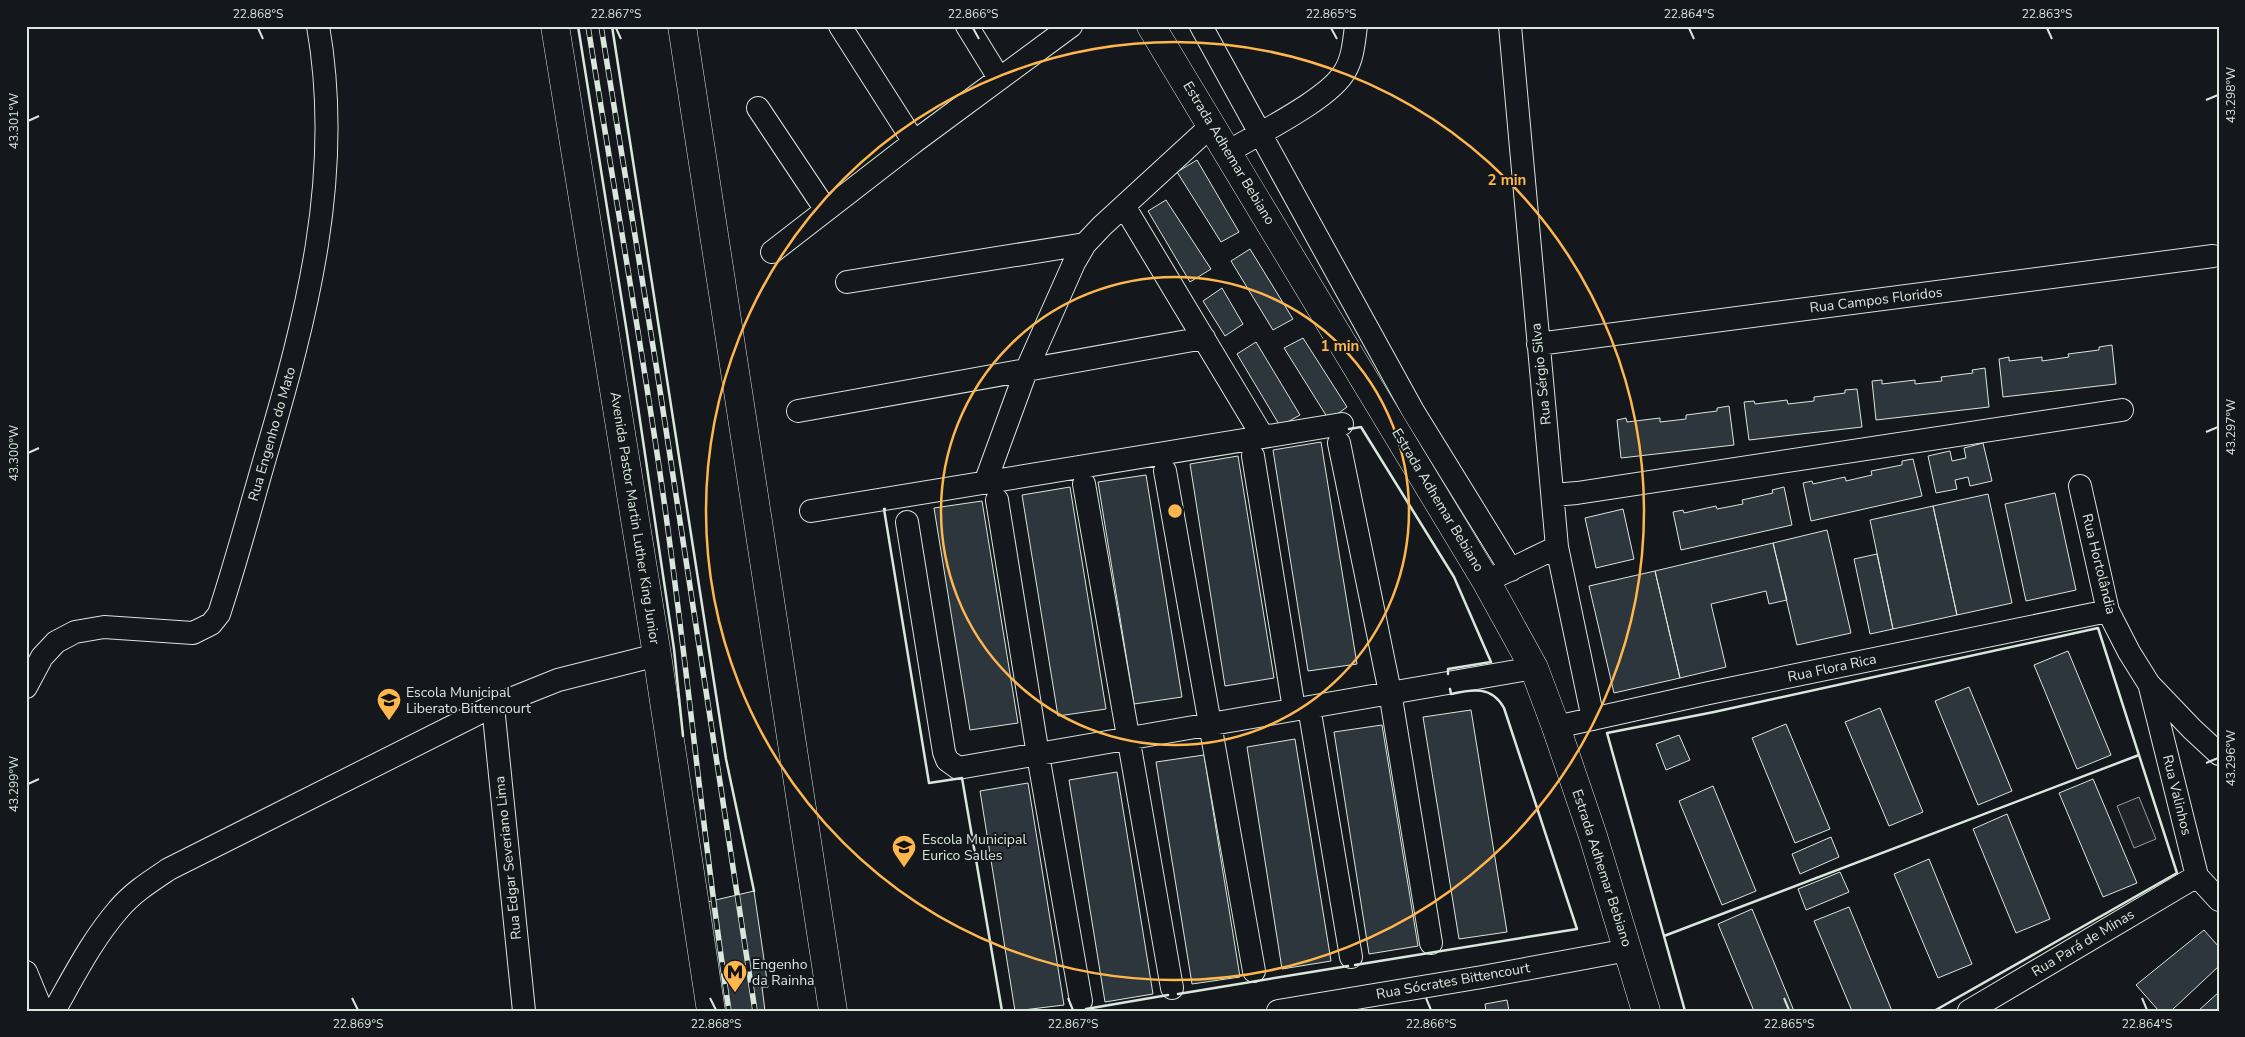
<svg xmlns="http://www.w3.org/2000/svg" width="2245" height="1037" viewBox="0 0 2245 1037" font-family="'Nunito Sans',sans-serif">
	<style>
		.green { fill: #202428; stroke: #939e99 }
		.building { fill: #2c363c; stroke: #d8e6dc }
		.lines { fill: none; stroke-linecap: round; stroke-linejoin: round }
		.minor-casing { stroke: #d8e6dc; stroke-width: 24 }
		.major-casing { stroke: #d8e6dc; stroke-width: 29 }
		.minor { stroke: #14181c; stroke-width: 22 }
		.major { stroke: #14181c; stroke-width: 28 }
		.rail-casing { stroke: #d8e6dc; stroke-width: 5.5 }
		.rail { stroke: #14181c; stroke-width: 4; stroke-dasharray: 11; stroke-linecap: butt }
		.wall { stroke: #d8e6dc; stroke-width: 2.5 }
		.ticks { fill: none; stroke: #d8e6dc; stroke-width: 2 }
		.ring { fill: none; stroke: #ffb74d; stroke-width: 2.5 }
		.labels { text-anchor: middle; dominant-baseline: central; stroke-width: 4; stroke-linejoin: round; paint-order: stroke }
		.street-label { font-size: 14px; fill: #d8e6dc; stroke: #14181c }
		.poi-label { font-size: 14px; fill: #d8e6dc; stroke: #14181c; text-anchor: start }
		.centre { fill: #ffb74d; stroke: #14181c; stroke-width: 2.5 }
		.ring-label { font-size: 15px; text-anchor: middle; font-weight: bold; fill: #ffb74d; stroke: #14181c; stroke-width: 4; stroke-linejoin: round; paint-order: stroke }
		.neatline { fill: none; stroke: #d8e6dc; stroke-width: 2 }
		.ticks-label { font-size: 12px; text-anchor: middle; fill: #d8e6dc }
	</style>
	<rect width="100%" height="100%" fill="#14181c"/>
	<path class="green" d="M2139,797L2156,839L2134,848L2117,806Z"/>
	<path class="building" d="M1197,160L1239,232L1221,242L1177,172Z
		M1166,200L1211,269L1190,282L1148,211Z
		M1250,249L1293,319L1273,330L1231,261Z
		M1222,288L1243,324L1225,336L1203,301Z
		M1303,338L1347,407L1329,420L1284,348Z
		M1256,342L1300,415L1280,426L1237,354Z
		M2112,345L2116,384L2003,397L1999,359L2009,357V361L2042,357V361L2069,357L2068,354L2099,350V347Z
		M1985,368L1989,407L1876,420L1872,381L1882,380V384L1915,380V384L1942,381L1941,377L1973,373L1972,370Z
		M1857,389L1862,427L1749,440L1744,402L1754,401L1755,404L1787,400L1788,404L1814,401V397L1845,393V390Z
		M1729,406L1734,445L1621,458L1617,420L1626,418L1627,422L1660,418V422L1686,419V415L1717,411V408Z
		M1321,442L1357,664L1308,671L1273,450Z
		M1983,443L1992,481L1970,486L1968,477L1955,480L1957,489L1936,493L1928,456L1950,451L1952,461L1966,458L1964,448Z
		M1238,456L1274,678L1225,686L1190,464Z
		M1913,459L1922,496L1811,521L1803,483L1812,481L1813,484L1845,477L1846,481L1872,475L1871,471L1902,465V461Z
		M1146,475L1182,697L1134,704L1098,482Z
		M1070,487L1106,709L1058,716L1022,495Z
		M1784,487L1792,525L1681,550L1673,512L1683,510L1684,513L1716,506L1717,509L1743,504L1742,500L1773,493L1772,490Z
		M2055,493L2076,590L2026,601L2005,504Z
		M1988,494L2012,603L1957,615L1933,506Z
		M982,501L1018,723L970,730L934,508Z
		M1933,506L1957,615L1893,629L1870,520Z
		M1623,509L1634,559L1596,568L1585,518Z
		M1827,530L1851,633L1797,645L1773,543Z
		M1773,543L1787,600L1769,604L1766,591L1711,604L1726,667L1680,678L1655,571Z
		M1877,554L1893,629L1870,634L1854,559Z
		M1655,571L1680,678L1614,693L1589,586Z
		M2068,651L2111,755L2077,769L2034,665Z
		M1969,687L2012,791L1978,805L1935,701Z
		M1880,708L1923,812L1889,826L1845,722Z
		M1471,710L1507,932L1459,939L1423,717Z
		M1786,724L1830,829L1795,843L1752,738Z
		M1382,725L1418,946L1369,954L1334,732Z
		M1679,735L1690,760L1666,770L1656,744Z
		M1295,739L1331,961L1282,969L1247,747Z
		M1204,755L1240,977L1192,984L1156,762Z
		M1117,772L1153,994L1105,1002L1069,780Z
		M2093,779L2137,883L2103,897L2059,793Z
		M1028,783L1064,1005L1015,1011L980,791Z
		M1713,786L1756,891L1722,905L1679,801Z
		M2007,814L2050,919L2016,933L1973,829Z
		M1831,837L1839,857L1800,874L1792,854Z
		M1929,859L1972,964L1938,978L1894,874Z
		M1840,872L1849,892L1806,910L1798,889Z
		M754,891L768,987H762L765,1011H721L707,902Z
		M1849,907L1892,1011H1852L1814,921Z
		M1752,909L1794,1011H1754L1718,924Z
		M2204,930L2219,947V966L2171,1011H2159L2136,985Z
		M2219,992V1011H2198Z
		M1507,1000L1509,1011H1486L1485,1004Z"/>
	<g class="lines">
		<defs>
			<path id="minor" d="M840,26L914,142
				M967,26L999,78
				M1201,26L1413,411L1511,570
				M1510,26L1557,547L1593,719
				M758,108L826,210
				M1228,152C1257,134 1330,99 1345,71C1353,58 1354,41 1356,26
				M1124,206L1263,437
				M772,252L914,142L1071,26
				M847,282L1085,244
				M1538,344L2213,256
				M798,411L1204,338
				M1339,443L1390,692L1431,943
				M1253,456L1294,709
				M1165,471L1254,971
				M985,483L1026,371L1074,263L1085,244L1102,226L1212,125
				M1084,484L1172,988
				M2080,486L2108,611L2129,652L2149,684L2192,729L2219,754
				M1553,495L1577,493L2122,410
				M997,500L1038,755L1081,1001
				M811,511L1342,424
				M907,522L944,752L947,760L958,768L1534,668
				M1497,576L1557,547
				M26,687L42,657L56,642L75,632L104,627L193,633L211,624L219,614C236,562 250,510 265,458C307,316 344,174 318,26
				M2150,687L2197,876L2219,900
				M493,706L524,1011
				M1309,707L1351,957
				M1556,727L1709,693L2108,611
				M26,972L42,1011
				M54,1011C74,976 92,940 118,910C132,893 151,881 169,869L493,706L558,680L657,655
				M1278,1011L1482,977L1628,950
				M1969,1011L2197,876"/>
			<path id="major" d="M555,26L657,655L711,1011
				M682,26L833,1011
				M1151,26L1486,581L1534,668L1556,727L1593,836L1646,1011"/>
		</defs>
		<use href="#minor" class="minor-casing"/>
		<use href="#major" class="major-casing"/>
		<use href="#minor" class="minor"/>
		<use href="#major" class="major"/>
		<defs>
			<path id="rail" d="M588,26C612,178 639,329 661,480C687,657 702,834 729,1011
				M601,26L657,371L755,1011"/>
		</defs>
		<use href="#rail" class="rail-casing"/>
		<use href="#rail" class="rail"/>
		<path class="wall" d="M578,26L627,333L674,649L683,736
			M612,26L726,759L754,891
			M1349,429L1361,427L1454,577L1491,662L1448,669V674
			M885,509H884L929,783L962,778L1002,1011
			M1664,936L2139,755
			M1355,965L1577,929L1504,708C1492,686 1473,689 1451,694L1450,689
			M1178,994L1348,966
			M1086,1009L1168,995
			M1685,1011L1607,733L1714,712L2098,628L2177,873L1934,1011"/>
	</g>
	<path class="ticks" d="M258,28L263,39M616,28L621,39M973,28L979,39M1331,28L1337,39M1689,28L1694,39M2047,28L2052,39M2206,100L2218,95M28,121L39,116M2206,432L2218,427M28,453L39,448M2206,763L2218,758M28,784L39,779M352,998L358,1010M710,998L716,1010M1068,998L1073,1010M1426,998L1431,1010M1784,998L1789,1010M2142,998L2147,1010"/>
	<g class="ring">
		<circle cx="1175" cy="511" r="234"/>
		<circle cx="1175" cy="511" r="469"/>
	</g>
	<defs>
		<symbol id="school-pin" viewBox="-11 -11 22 30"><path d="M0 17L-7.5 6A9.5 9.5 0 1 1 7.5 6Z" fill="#ffb74d" stroke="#14181c"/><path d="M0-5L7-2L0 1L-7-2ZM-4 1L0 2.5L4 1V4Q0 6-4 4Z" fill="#111"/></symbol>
		<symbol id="metro-pin" viewBox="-11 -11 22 30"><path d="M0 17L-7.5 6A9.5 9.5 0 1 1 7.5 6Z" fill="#ffb74d" stroke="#14181c"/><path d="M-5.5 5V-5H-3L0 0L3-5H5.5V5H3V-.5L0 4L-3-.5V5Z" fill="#111"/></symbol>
	</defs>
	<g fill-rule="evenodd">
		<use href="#school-pin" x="375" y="686" width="28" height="38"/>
		<use href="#school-pin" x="890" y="833" width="28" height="38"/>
		<use href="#metro-pin" x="721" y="958" width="28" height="38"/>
	</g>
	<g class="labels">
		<g class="street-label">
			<text transform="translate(1229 153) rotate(59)">Estrada Adhemar Bebiano</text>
			<text transform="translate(1876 300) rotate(-7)">Rua Campos Floridos</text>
			<text transform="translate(1541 374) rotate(-96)">Rua Sérgio Silva</text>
			<text transform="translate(272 434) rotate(-74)">Rua Engenho do Mato</text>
			<text transform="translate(1438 500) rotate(59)">Estrada Adhemar Bebiano</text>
			<text transform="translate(635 518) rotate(81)">Avenida Pastor Martin Luther King Junior</text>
			<text transform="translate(2099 564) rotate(76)">Rua Hortolândia</text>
			<text transform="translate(1832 668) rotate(-12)">Rua Flora Rica</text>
			<text transform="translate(2177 795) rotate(76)">Rua Valinhos</text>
			<text transform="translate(508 858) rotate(-96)">Rua Edgar Severiano Lima</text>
			<text transform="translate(1602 868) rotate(72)">Estrada Adhemar Bebiano</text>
			<text transform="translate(2083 943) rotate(-31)">Rua Pará de Minas</text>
			<text transform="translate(1453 981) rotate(-10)">Rua Sócrates Bittencourt</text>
		</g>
		<g class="poi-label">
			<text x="406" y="692">Escola Municipal<tspan x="406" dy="16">Liberato Bittencourt</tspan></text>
			<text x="922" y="839">Escola Municipal<tspan x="922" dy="16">Eurico Salles</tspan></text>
			<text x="752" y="964">Engenho<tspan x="752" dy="16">da Rainha</tspan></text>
		</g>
	</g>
	<circle cx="1175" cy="511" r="8" class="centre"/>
	<g class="ring-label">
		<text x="1507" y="185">2 min</text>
		<text x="1340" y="351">1 min</text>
	</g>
	<rect width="2245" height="1037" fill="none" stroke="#14181c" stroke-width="55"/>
	<rect x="28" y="28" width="2190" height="982" class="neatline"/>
	<g class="ticks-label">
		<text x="258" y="18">22.868°S</text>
		<text x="616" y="18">22.867°S</text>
		<text x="973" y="18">22.866°S</text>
		<text x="1331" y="18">22.865°S</text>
		<text x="1689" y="18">22.864°S</text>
		<text x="2047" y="18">22.863°S</text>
		<text transform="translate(2231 95) rotate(-90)" y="4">43.298°W</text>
		<text transform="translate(14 121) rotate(-90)" y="4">43.301°W</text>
		<text transform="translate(2231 427) rotate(-90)" y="4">43.297°W</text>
		<text transform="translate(14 453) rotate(-90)" y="4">43.300°W</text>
		<text transform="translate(2231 758) rotate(-90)" y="4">43.296°W</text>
		<text transform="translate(14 784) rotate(-90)" y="4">43.299°W</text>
		<text x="358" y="1028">22.869°S</text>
		<text x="716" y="1028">22.868°S</text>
		<text x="1073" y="1028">22.867°S</text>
		<text x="1431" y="1028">22.866°S</text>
		<text x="1789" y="1028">22.865°S</text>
		<text x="2147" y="1028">22.864°S</text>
	</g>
</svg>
